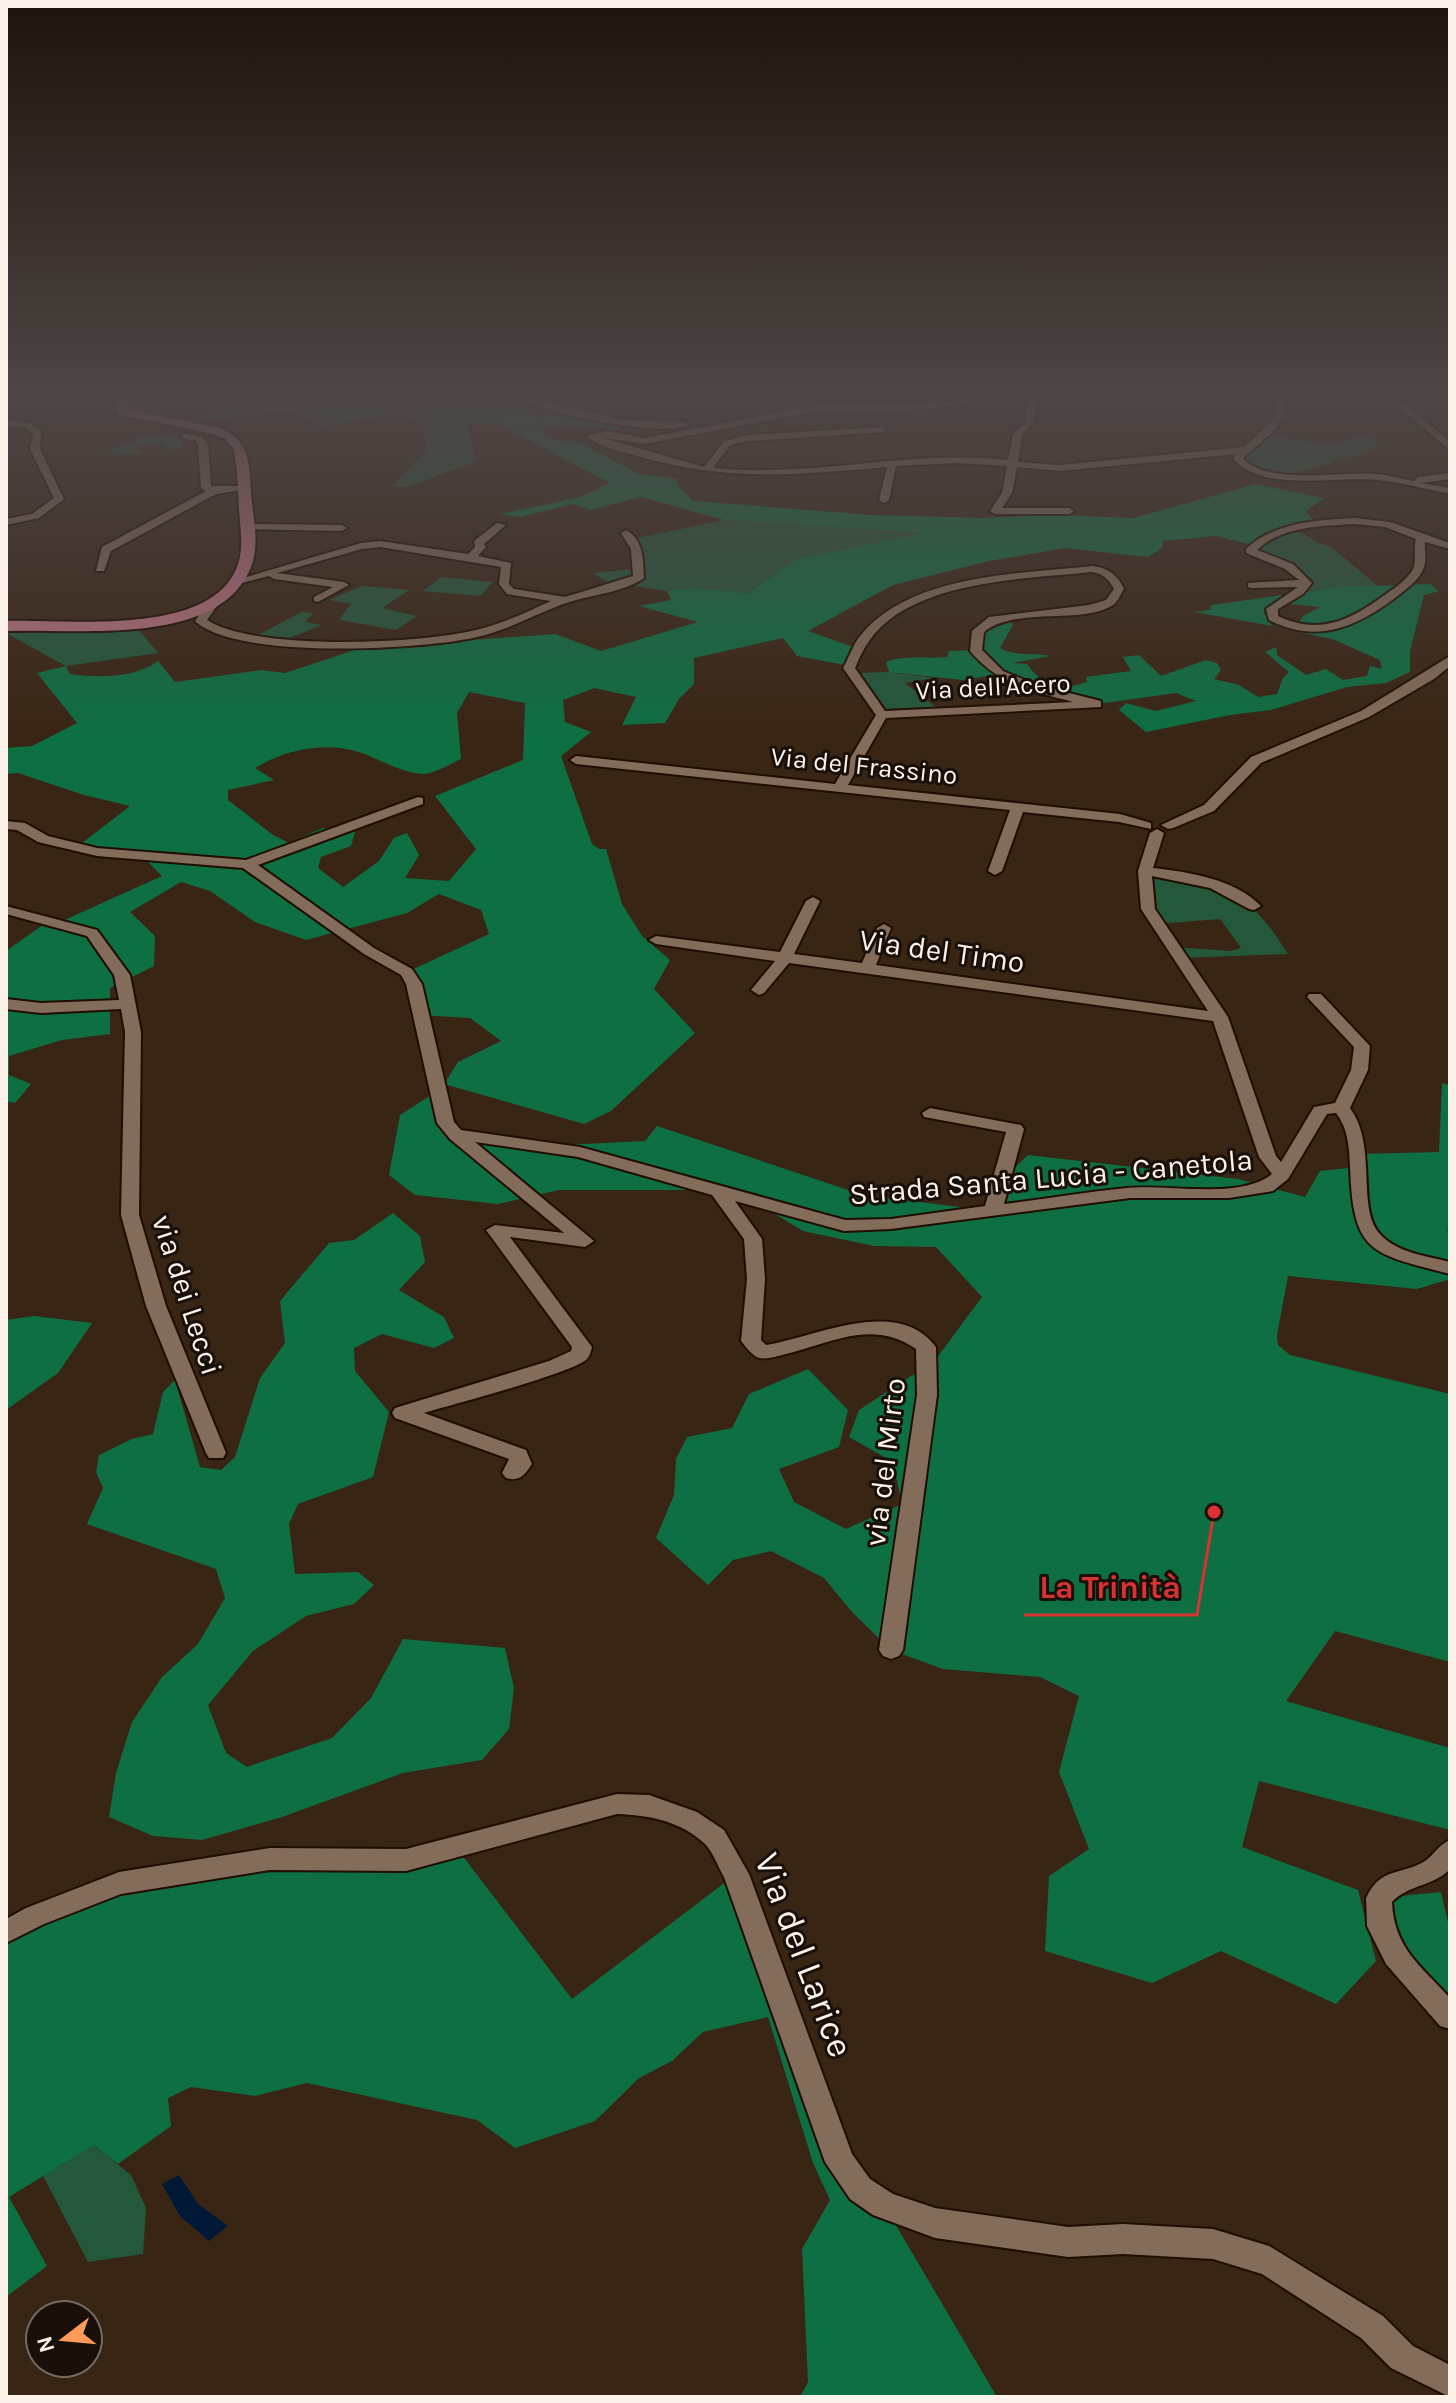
<svg xmlns="http://www.w3.org/2000/svg" width="1456" height="2403" viewBox="0 0 1456 2403" font-family="Karla,sans-serif">
	<style>
		.green { fill: #23583b }
		.forest { fill: #0e6f43; fill-rule: evenodd }
		.water { fill: #011836 }
		.lines { fill: none; stroke-linecap: round; stroke-linejoin: round }
		.minor-casing { stroke: #1f0d01; stroke-width: 4 }
		.major-casing { stroke: #1f0d01; stroke-width: 4 }
		.minor { fill: #846c5a; fill-rule: evenodd }
		.major { fill: #b8727e; fill-rule: evenodd }
		.labels { text-anchor: middle; dominant-baseline: central; stroke-width: 6; stroke-linejoin: round; paint-order: stroke }
		.far-street-label { font-size: 26px; fill: #fef3ea; stroke: #191009 }
		.street-label { font-size: 30px; fill: #fef3ea; stroke: #191009 }
		.near-street-label { font-size: 36px; fill: #fef3ea; stroke: #191009 }
		.leader { fill: none; stroke: #d83232; stroke-width: 3 }
		.callout-dot { fill: #d83232; stroke: #191009; stroke-width: 3 }
		.callout-label { font-size: 32px; text-anchor: middle; font-weight: bold; fill: #d83232; stroke: #191009; stroke-width: 6; stroke-linejoin: round; paint-order: stroke }
	</style>
	<rect width="100%" height="100%" fill="#392514"/>
	<path class="green" d="M198,399H440L478,424L467,425L477,461L407,487L393,486L427,449L423,425L400,414L322,426L291,411L209,420L200,419L227,408Z
		M172,435L183,441V447L168,450L164,444L137,447L142,454H115L110,448L136,443L137,436Z
		M1265,435L1336,446L1355,437L1374,439L1379,446L1356,456L1332,458L1331,464C1296,471 1272,484 1242,458Z
		M724,520L929,533L796,559L748,593L693,588L667,591L607,582L593,573L632,569L640,559L633,539Z
		M1295,529L1318,543L1331,547L1378,586L1303,591L1302,573L1259,555L1254,545Z
		M441,577L493,582L480,596L423,591Z
		M362,586L409,590L382,608L417,616L396,630L339,620L351,604L329,600Z
		M302,612L313,613L305,622L322,625L282,641L256,636Z
		M139,630L158,653L66,666L6,633Z
		M889,672L936,678L905,683L936,707L885,709L859,673Z
		M1145,871C1222,883 1244,884 1288,954L1181,958L1174,947L1230,951L1241,948L1220,919L1158,924Z
		M94,2145L131,2175L146,2208L143,2254L88,2262L43,2176Z"/>
	<path class="forest" d="M440,399H526L503,405L542,417L567,411L624,421L617,430L554,425L541,430L547,438L582,444L639,474L677,479L676,483L693,501L871,515L985,518L1054,515L1134,518L1255,484L1324,498L1306,511L1313,520L1249,544L1215,536L1163,541L1162,548L1148,557L1065,548L989,561L893,585L808,631L856,648L850,666L797,656L783,638L694,658V684L679,699L665,723L622,725L636,697L594,688L563,700L565,722L591,732L561,756L592,844L599,849H606L622,904L642,936L670,960L654,989L695,1033L611,1111L584,1124L444,1084L458,1062L501,1041L470,1018L420,1015L407,972L489,934L481,910L439,894L407,913L306,940L255,922L210,891L181,882L130,912L155,936L154,966L110,988V1034L62,1040L9,1056V1075L31,1084L15,1103L6,1101V1013L9,1009L6,1006V951L50,920L60,922L162,876L143,857L77,847L130,806L84,795L18,773L6,774V748L32,746L77,723L37,673L66,666L70,674C97,678 136,678 158,661L175,682L262,670L285,673L361,648L555,634L601,651L698,622L639,606L671,600L667,591L693,588L748,593L796,559L925,533L724,520L641,497L590,510L573,504L520,517L500,514L580,497L610,483L497,423L478,424ZM469,692L525,703L523,760L435,796L476,849L449,881L405,878L419,855L407,833L394,838L379,861L343,887L318,868L321,857L351,846L355,832L323,828L289,843L273,835L228,800V790L274,780L255,768C286,749 327,741 362,753C381,760 400,772 421,774C432,775 450,764 461,759L457,713Z
		M1430,584L1439,591L1424,595L1410,651V672L1386,683L1347,687L1271,710L1230,715L1146,732L1119,710L1126,703L1156,711L1196,701L1176,693L1097,704L999,674L963,680L889,672L886,662C905,655 926,659 947,657L949,651L976,650L978,631L993,619L1011,620L1013,625L1000,648C1014,657 1034,652 1050,656L1012,663L1027,664C1043,687 1060,691 1087,682L1086,677L1131,671L1123,657L1139,655L1161,676L1206,660L1217,663L1221,670L1214,679L1239,685L1258,697L1277,694L1283,678L1289,672L1265,652L1276,647L1277,655L1306,675L1326,669L1343,680L1367,676L1370,666L1382,669L1380,660L1332,639L1294,631L1303,616L1320,607L1280,603L1263,611L1272,626L1194,612L1210,610L1211,605L1340,587Z
		M1442,1083L1450,1085V1226L1447,1231L1450,1232V1279L1417,1289L1288,1276L1277,1335L1278,1345L1290,1355L1450,1394V1662L1335,1631L1286,1701L1450,1748V1830L1259,1781L1242,1847L1358,1890L1376,1961L1336,2004L1221,1951L1152,1983L1045,1951L1049,1876L1089,1849L1059,1772L1079,1696L1040,1677L943,1669L891,1650L852,1612L824,1578L771,1551L733,1560L708,1585L656,1538L674,1495L676,1459L687,1437L732,1428L749,1394L808,1369L848,1410L839,1447L779,1469L794,1502L846,1529L902,1504L893,1462L849,1437L859,1410L919,1371H927L982,1297L936,1247L874,1246L803,1231L750,1199L718,1190H559L498,1204L415,1195L389,1175L400,1115L439,1090L461,1139L542,1146L645,1141L657,1126L863,1195L993,1211L1001,1181L1028,1155L1238,1179L1305,1197L1320,1171L1358,1167L1357,1154L1439,1152Z
		M393,1213L420,1236L425,1262L399,1290L444,1317L454,1338L434,1348L382,1334L354,1348L355,1371L389,1412L373,1477L298,1504L289,1524L295,1574L358,1572L374,1585L354,1604L306,1616L253,1651L208,1705L226,1753L247,1767L332,1738L371,1698L403,1639L505,1648L514,1688L509,1729L482,1760L403,1773L282,1817L202,1840L153,1836L109,1817L116,1773L132,1722L162,1677L198,1644L225,1598L216,1569L87,1524L103,1488L96,1472L99,1455L132,1439L153,1434L163,1392L175,1380L200,1467L221,1470L235,1457L260,1378L285,1343L280,1301L329,1243L354,1240Z
		M34,1316L92,1323L58,1373L6,1410V1320Z
		M455,1846L572,1999L736,1874L840,2162L884,2205L997,2397H800L808,2382L802,2249L830,2200L813,2163L768,2017L703,2032L672,2061L639,2078L595,2121L515,2148L477,2120L307,2083L255,2096L191,2087L168,2098L171,2126L118,2164L94,2145L9,2197L47,2266L6,2297V1932L129,1881Z
		M1441,1892L1450,1931V2017L1416,1982L1379,1898Z"/>
	<path class="water" d="M179,2175L198,2204L228,2226L209,2241L180,2216L162,2184Z"/>
	<g class="lines">
		<defs>
			<path id="minor" d="M49,399H64L79,404L75,407Z
				M522,399H535L624,420L684,422L688,425C664,438 546,414 522,399Z
				M977,399H1009L927,409L817,411L645,444L600,437L704,467L724,441L749,435L883,427L886,432L749,441L730,445L713,468C812,478 910,449 1008,460L1013,434L1026,421V410L1031,399H1039L1034,410V421L1022,435L1018,462L1060,465L1244,447L1271,422L1277,407L1276,399H1284C1289,426 1260,442 1243,458C1265,486 1344,471 1377,474C1389,475 1402,479 1414,481L1418,477L1450,473V479L1421,483L1450,488V494C1426,489 1401,482 1376,480C1337,476 1259,493 1233,458L1237,454L1060,471L1017,467L1012,493L1002,508H1069L1074,511L1069,514H995L990,511L1002,493L1007,466L957,463L896,466L889,500L884,503L879,500L887,467C796,475 726,482 637,456C620,451 601,448 586,436L606,431L645,438L817,405L927,403Z
				M1052,399H1099L1095,402H1056Z
				M1397,402H1403L1450,442V450L1397,406Z
				M6,420L30,423L41,431L40,449L64,499L39,518L6,525V519L32,514L54,498L30,449L33,434L25,427L6,426Z
				M184,433L203,437L208,445L211,486H244L249,489L216,494L111,551L104,571H96L102,547L206,491L201,488L198,445L196,441L181,438Z
				M1355,518L1390,522L1450,543V549L1425,542C1424,550 1427,559 1424,567C1420,580 1405,590 1395,598C1355,628 1316,644 1269,620L1266,609L1298,587L1252,588L1248,587V583L1299,580L1285,569L1246,553V549C1274,522 1318,520 1355,518ZM1355,524L1385,527L1416,539C1413,548 1417,560 1413,569C1408,579 1395,588 1386,594C1351,620 1319,636 1278,616V609L1303,594L1312,583L1293,564L1257,550C1281,526 1322,526 1355,524Z
				M497,523L506,525L484,544L486,547L478,556L511,563L509,584L514,589L565,597L633,576L631,549L621,533L626,530C644,540 643,560 644,578C623,593 588,595 563,604C534,615 508,630 477,637C422,650 236,660 195,621L209,601L213,600L219,603L207,620C255,651 419,644 476,630C502,624 527,612 551,601L507,594L499,584L501,567L380,547L362,549L277,573L344,582L349,585L318,602L314,601V597L333,587L274,579L269,576L238,584L233,581L361,543L380,541L468,554L475,547L474,541Z
				M247,524L342,525L347,528L342,531L243,529L242,527Z
				M1092,566C1108,568 1117,574 1124,589C1121,593 1118,602 1113,605C1083,625 1016,606 984,632L982,650L1003,671L1037,685L1101,701V707L886,718L848,785L1120,814L1151,823V829L1119,822L1023,812L1002,871L995,875L988,871L1010,810L576,764L570,760L576,756L835,784L876,715L843,668C849,658 853,644 861,635C911,574 1020,574 1092,566ZM1092,572C1103,574 1109,579 1114,589L1106,600L1089,605L989,617L972,631L970,651C999,685 1031,691 1073,702L885,711L855,668C859,659 863,649 869,641C911,580 1026,579 1092,572Z
				M1450,656V666L1434,679L1369,717L1261,763L1214,811L1173,828L1168,829L1161,825L1204,805L1251,757L1361,711Z
				M418,797L423,798V804L258,865L374,948L412,969L422,984L454,1122L461,1130L580,1147L845,1220L891,1219L985,1206L1006,1132L924,1117L922,1113L930,1108L1021,1125L1024,1129L1004,1204C1045,1199 1086,1192 1127,1188C1168,1184 1240,1200 1272,1174L1259,1157L1213,1021L789,963L764,993L759,995L751,990L775,961L656,944L649,940L656,936L780,952L806,901L813,897L820,901L794,954L862,963L877,928L884,924L891,928L876,965L1208,1011L1141,909L1138,871L1150,833L1157,829L1164,833L1153,868C1189,872 1235,879 1261,906L1254,910L1249,909L1210,888L1152,876L1155,909L1228,1017L1276,1156L1281,1162L1314,1107L1335,1103L1351,1070L1354,1047L1307,997L1309,994H1321L1370,1046L1368,1070L1350,1108C1378,1146 1356,1208 1380,1234C1397,1253 1427,1256 1450,1262V1274C1370,1253 1353,1254 1350,1166C1349,1147 1348,1128 1336,1113L1327,1114L1288,1179L1273,1191L1229,1198H1130L891,1229L844,1231L735,1201L762,1239L765,1279L761,1340L766,1345C815,1337 898,1295 936,1347L937,1395L903,1650L899,1656L891,1659L883,1656L879,1650L917,1395L916,1349C873,1320 836,1341 790,1353C781,1355 768,1360 759,1358C752,1356 746,1347 741,1341L747,1279L744,1239L712,1195L578,1157L475,1142L594,1241L585,1247L510,1237L589,1343L592,1347C591,1351 590,1356 587,1359C573,1373 451,1405 424,1413L526,1450L532,1464C525,1475 519,1482 506,1478L502,1473L509,1459L395,1418L392,1413L395,1408L549,1361L571,1351L572,1347L486,1230L495,1225L564,1233L450,1139L437,1123L406,984L401,975L364,954L243,868L97,856L38,842L17,830L6,829V821L25,823L48,836L97,848L246,860Z
				M6,906L97,930L130,975L141,1032L139,1215L166,1306L226,1453L223,1458H209L206,1453L146,1306L121,1215L125,1032L121,1009L41,1013L6,1009V999L41,1003L119,1000L114,975L87,936L6,914Z
				M617,1794L649,1795L697,1812L724,1830L749,1874L852,2154L870,2179L893,2194L935,2208L1068,2227L1123,2224L1213,2229L1269,2246L1383,2316L1413,2346L1450,2365V2397L1391,2368L1361,2338L1262,2274L1213,2259L1123,2254L1068,2257L935,2238L873,2215L850,2199L825,2162L724,1877C718,1867 713,1852 705,1844C681,1821 648,1815 617,1814L406,1871L270,1870L121,1894L44,1924L6,1943V1919L26,1908L119,1872L270,1848L406,1849Z
				M1450,1840V1869C1435,1886 1409,1884 1392,1902C1394,1948 1420,1965 1450,1998V2029L1440,2026L1386,1964L1367,1926L1366,1898C1381,1866 1401,1876 1425,1861C1435,1854 1438,1845 1450,1840Z"/>
			<path id="major" d="M116,399H128V410L220,428C250,440 250,465 251,494C253,516 260,545 251,567C219,648 77,628 6,631V621C67,619 214,638 238,564C244,547 240,527 239,509C238,489 238,468 233,448L225,439L213,434L118,414Z"/>
		</defs>
		<use href="#minor" class="minor-casing"/>
		<use href="#major" class="major-casing"/>
		<use href="#minor" class="minor"/>
		<use href="#major" class="major"/>
	</g>
	<linearGradient id="sky" x2="0" y2="1"><stop stop-color="#1f140b"/><stop offset="0.54" stop-color="#4e4645"/><stop offset="1" stop-color="#4e4645" stop-opacity="0"/></linearGradient>
	<rect width="1456" height="735" fill="url(#sky)"/>
	<g class="labels">
		<g class="far-street-label">
			<text transform="translate(993 687) rotate(-3)">Via dell'Acero</text>
			<text transform="translate(864 766) rotate(6)">Via del Frassino</text>
		</g>
		<g class="street-label">
			<text transform="translate(942 951) rotate(8)">Via del Timo</text>
			<text transform="translate(1051 1177) rotate(-5)">Strada Santa Lucia - Canetola</text>
			<text transform="translate(187 1295) rotate(72)">via dei Lecci</text>
			<text transform="translate(885 1462) rotate(-83)">via del Mirto</text>
		</g>
		<g class="near-street-label">
			<text transform="translate(804 1955) rotate(69)">Via del Larice</text>
		</g>
	</g>
	<path class="leader" d="M1214 1512L1197 1615H1024"/>
	<circle class="callout-dot" cx="1214" cy="1512" r="8"/>
	<g class="callout-label">
		<text x="1110" y="1598">La Trinità</text>
	</g>
	<rect width="1456" height="2403" fill="none" stroke="#fef3ea" stroke-width="16"/>
	<g transform="translate(64 2339) rotate(254)"><circle r="38" fill="#191009" stroke="#756b63" stroke-width="2"/>
	<path d="M0-6L14 30L0 20L-14 30Z" fill="#ff9b5a"/>
	<text y="-12" font-size="22" font-weight="bold" text-anchor="middle" fill="#fef3ea">N</text>
	</g>
</svg>
